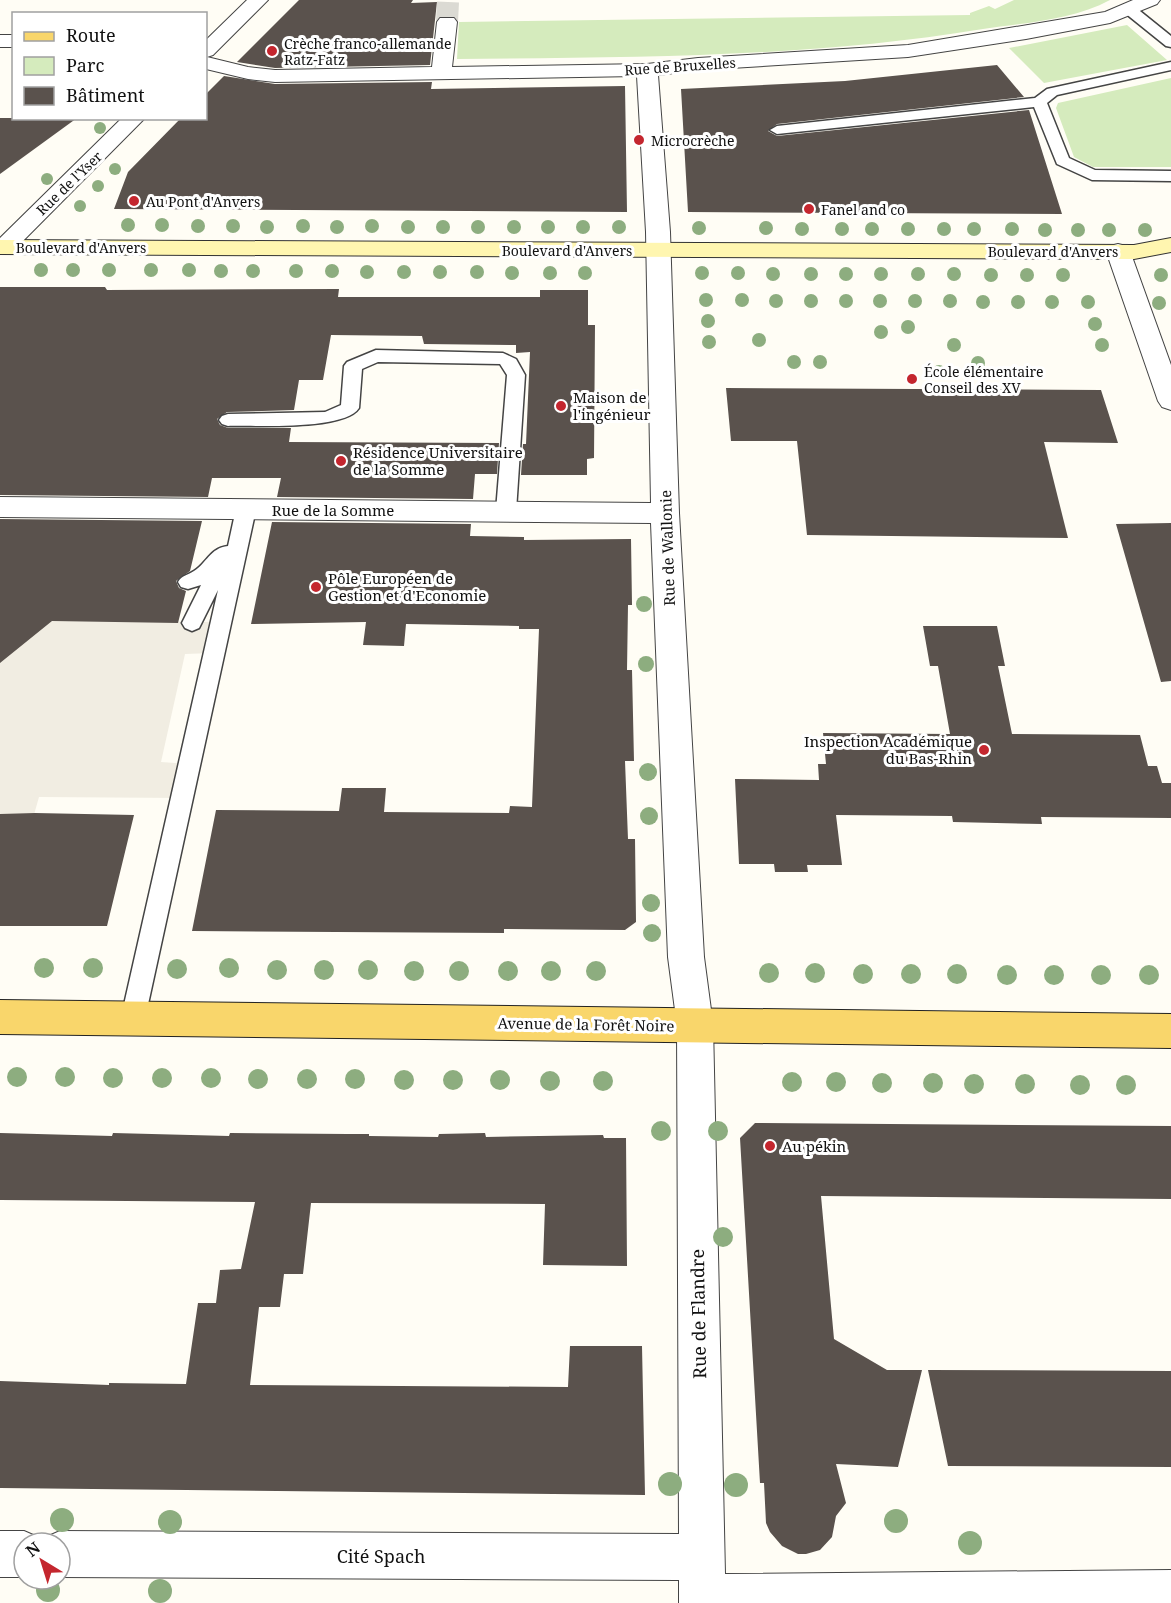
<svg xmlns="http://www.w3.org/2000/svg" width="1171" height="1603" viewBox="0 0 1171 1603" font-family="'Noto Serif',serif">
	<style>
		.green { fill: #d5ebbd }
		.plaza { fill: #f1ede2 }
		.building { fill: #5a524d }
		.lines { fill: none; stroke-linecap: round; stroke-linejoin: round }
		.street-tunnel { stroke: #dbdad3; stroke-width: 22; stroke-dasharray: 22 11; stroke-linecap: butt }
		.lane-casing { stroke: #444; stroke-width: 3 }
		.street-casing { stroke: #444; stroke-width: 2 }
		.secondary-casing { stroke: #333; stroke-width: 2 }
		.primary-casing { stroke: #222; stroke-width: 2 }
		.lane { fill: #fff; fill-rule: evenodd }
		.street { fill: #fff; fill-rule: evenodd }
		.secondary { fill: #fff6b0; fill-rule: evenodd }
		.primary { fill: #f9d66b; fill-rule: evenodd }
		.tree { fill: #8dad7f }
		.poi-dot { fill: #c4262e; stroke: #fff; stroke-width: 2 }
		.labels { text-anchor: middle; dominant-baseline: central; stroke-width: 6; stroke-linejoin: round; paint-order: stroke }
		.far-poi-label { font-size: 14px; fill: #111; stroke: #fff; text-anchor: start }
		.far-street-label { font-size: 14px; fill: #111; stroke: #fff }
		.poi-label { font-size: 15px; fill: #111; stroke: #fff; text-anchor: start }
		.street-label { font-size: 15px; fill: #111; stroke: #fff }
		.near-street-label { font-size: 18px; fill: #111; stroke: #fff }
	</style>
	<rect width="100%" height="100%" fill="#fffdf5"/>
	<path class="green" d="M1014,0H1110C1073,20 1024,23 983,29C808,58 633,57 457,59L459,22L970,15V13L989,6L995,9Z
		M1127,25L1167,60L1044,83L1009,48Z
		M1171,78V167H1093L1074,157L1056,108L1058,103Z"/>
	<path class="plaza" d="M0,620L220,622L213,653L185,654L161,762L189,764L182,798L39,797L24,850L0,814Z"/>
	<path class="building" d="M299,0H413L411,3L437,2L430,65L275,68L237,62Z
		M997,65L1024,97L777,124L768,131L777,136L1029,110L1062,214L688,212L681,89L845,81Z
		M224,76L275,84L432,82L431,89L625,86L627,212L114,209L128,172L181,118H206V94Z
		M0,118H77L0,174Z
		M0,287H105L107,290L339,289L338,297H540V290H588V325H595L594,458L587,459V475H521L523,444H526L530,352L516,353V345L424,344L422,336L331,335L323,380H299L294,410L227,412L217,419L220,425L228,428H291L289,442L499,443L497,474H475L473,499L277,497L281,478H212L208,497L0,495Z
		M726,388L1101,390L1118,443L1044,442L1068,538L807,535L797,441H731Z
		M0,519L202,521L190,571L176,581L179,588L186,591L178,623L52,621L0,663Z
		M272,522L471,524L470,536L524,537V540L631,539L632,605H628L627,670H632L634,761H625L628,839H635L636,922L625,930L504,929V933L192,931L216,810L339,811L342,788H386L384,812L509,813L510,806L532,807L539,629H519V626L406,624L404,646L363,645L366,622L251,624Z
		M1171,523V681L1161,682L1116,524Z
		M923,626H997L1005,666H998L1012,734L1140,735L1148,766H1157L1162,783H1171V818L1041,817L1042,824L953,822L952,816L836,815L842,865H807L808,872H775L774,864H739L735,779L819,780L818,764H826L823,733L950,734L938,666H930Z
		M35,813L134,815L107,926H0V814Z
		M755,1123L1171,1126V1199L821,1196L834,1339L887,1370H922L898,1467L836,1464L846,1503L836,1516L832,1537L820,1550L806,1554H798L782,1546L770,1532L766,1523L764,1483H760L740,1138Z
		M0,1133L112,1136L113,1133L229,1136L230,1133L347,1134H369V1136L438,1137L439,1134L485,1133L486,1137L603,1135L604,1138H626L627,1266L543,1265L545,1204L311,1203L303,1274H284L280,1307H259L250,1385L568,1387L570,1346H642L645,1495L0,1488V1381L109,1385V1383L186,1384L198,1303H216L220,1270L241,1269L255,1202L0,1200Z
		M928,1370L1171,1371V1467L948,1466Z"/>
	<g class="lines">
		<path class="street-tunnel" d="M447,22L448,2"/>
		<defs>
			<path id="lane" d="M1130,6L1135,7L1171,36V47L1166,46L1125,13L1123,10Z
				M1171,62V70L1057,95L1047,103L1069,158L1095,170L1171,171V181L1092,180L1057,164L1034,107L777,134L770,130L777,126L1035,98L1047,89Z
				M376,350L503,353L516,359L525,375L516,511L513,516L506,518L499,516L496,511L507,375L500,364L378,362L362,369L359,408C344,431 255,425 228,426L222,424L219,420L222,416L228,414L325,412L341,405L344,366L347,362Z
				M246,502L253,504L256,509L145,1018L142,1026L133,1029L124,1026L121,1018L218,590L199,628L192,631L185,628L182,623L201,585L188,589L181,587L178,582C182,575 187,576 194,571C207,563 210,548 228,546L236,509L239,504Z"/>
			<path id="street" d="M247,0H268L213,55L207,57L248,67L275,70L432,67L437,22L440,18H454L457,22L452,67L647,64L698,58L908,45L1105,12L1133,0H1160L1157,4L1110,23L1026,39L908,57L698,70L658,75L670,232L679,513L704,957L713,1025L725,1574L1171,1570V1603H679V1580L60,1577V1543H24V1577H0V1531H24L40,1538L42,1543L44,1538L60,1531L679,1534L677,1025L668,957L651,523L0,517V497L651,503L646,232L637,76L275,82L248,79L206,69V40Z
				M0,35H14V47H0Z
				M122,118H145L12,252L0,253V238Z
				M1118,244L1126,246L1130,251L1171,365V410L1162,407L1158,401L1106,251L1110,246Z"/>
			<path id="secondary" d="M1171,238V252L1134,259L0,254V240L1134,245Z"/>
			<path id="primary" d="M0,1000L1171,1014V1048L0,1034Z"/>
		</defs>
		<use href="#lane" class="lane-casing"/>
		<use href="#street" class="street-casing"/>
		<use href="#secondary" class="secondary-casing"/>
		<use href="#primary" class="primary-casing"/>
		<use href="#lane" class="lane"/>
		<use href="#street" class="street"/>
		<use href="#secondary" class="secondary"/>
		<use href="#primary" class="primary"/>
	</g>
	<g class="tree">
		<circle cx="100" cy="128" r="6"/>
		<circle cx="115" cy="169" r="6"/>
		<circle cx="47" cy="179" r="6"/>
		<circle cx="98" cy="186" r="6"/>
		<circle cx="80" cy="206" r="6"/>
		<circle cx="128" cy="225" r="7"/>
		<circle cx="162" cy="225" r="7"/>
		<circle cx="198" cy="226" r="7"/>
		<circle cx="233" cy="226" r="7"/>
		<circle cx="303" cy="226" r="7"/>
		<circle cx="372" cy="226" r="7"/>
		<circle cx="267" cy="227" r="7"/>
		<circle cx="337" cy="227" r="7"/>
		<circle cx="408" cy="227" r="7"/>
		<circle cx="443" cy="227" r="7"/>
		<circle cx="478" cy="227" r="7"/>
		<circle cx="514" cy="227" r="7"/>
		<circle cx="548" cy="227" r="7"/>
		<circle cx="583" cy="227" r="7"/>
		<circle cx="619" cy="227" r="7"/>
		<circle cx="699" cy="228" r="7"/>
		<circle cx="766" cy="228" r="7"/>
		<circle cx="802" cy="229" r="7"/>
		<circle cx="842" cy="229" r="7"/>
		<circle cx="872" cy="229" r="7"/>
		<circle cx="908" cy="229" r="7"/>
		<circle cx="944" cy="229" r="7"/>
		<circle cx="974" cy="229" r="7"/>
		<circle cx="1012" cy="229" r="7"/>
		<circle cx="1045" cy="230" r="7"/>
		<circle cx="1078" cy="230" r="7"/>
		<circle cx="1109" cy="230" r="7"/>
		<circle cx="1145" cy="230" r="7"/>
		<circle cx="41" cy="270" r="7"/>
		<circle cx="73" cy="270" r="7"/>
		<circle cx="109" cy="270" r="7"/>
		<circle cx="151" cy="270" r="7"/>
		<circle cx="189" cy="270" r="7"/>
		<circle cx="221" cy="271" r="7"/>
		<circle cx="253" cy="271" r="7"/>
		<circle cx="296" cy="271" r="7"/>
		<circle cx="332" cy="271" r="7"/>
		<circle cx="367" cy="272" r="7"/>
		<circle cx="404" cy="272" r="7"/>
		<circle cx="440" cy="272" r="7"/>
		<circle cx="477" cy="272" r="7"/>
		<circle cx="512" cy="273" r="7"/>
		<circle cx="550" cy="273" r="7"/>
		<circle cx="585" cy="273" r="7"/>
		<circle cx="702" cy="273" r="7"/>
		<circle cx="738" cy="273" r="7"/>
		<circle cx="773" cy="274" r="7"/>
		<circle cx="811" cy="274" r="7"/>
		<circle cx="846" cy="274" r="7"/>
		<circle cx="881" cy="274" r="7"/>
		<circle cx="918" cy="274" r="7"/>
		<circle cx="954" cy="274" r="7"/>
		<circle cx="991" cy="275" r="7"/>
		<circle cx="1027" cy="275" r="7"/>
		<circle cx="1063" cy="275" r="7"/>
		<circle cx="1161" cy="275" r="7"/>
		<circle cx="706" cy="300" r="7"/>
		<circle cx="742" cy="300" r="7"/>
		<circle cx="776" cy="301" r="7"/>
		<circle cx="811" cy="301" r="7"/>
		<circle cx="846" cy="301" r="7"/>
		<circle cx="880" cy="301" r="7"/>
		<circle cx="915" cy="301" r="7"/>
		<circle cx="950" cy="301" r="7"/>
		<circle cx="983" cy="302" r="7"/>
		<circle cx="1018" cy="302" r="7"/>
		<circle cx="1052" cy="302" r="7"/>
		<circle cx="1088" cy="302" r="7"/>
		<circle cx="1159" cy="303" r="7"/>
		<circle cx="708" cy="321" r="7"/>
		<circle cx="1095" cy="324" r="7"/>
		<circle cx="908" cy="327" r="7"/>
		<circle cx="881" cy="332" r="7"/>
		<circle cx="759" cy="340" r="7"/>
		<circle cx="709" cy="342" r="7"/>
		<circle cx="954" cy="345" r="7"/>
		<circle cx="1102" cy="345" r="7"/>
		<circle cx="794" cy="362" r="7"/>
		<circle cx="820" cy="362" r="7"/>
		<circle cx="978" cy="363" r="7"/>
		<circle cx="939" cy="372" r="7"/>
		<circle cx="644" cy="604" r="8"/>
		<circle cx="646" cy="664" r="8"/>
		<circle cx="648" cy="772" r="9"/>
		<circle cx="649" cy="816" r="9"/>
		<circle cx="651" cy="903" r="9"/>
		<circle cx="652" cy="933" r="9"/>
		<circle cx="44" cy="968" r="10"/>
		<circle cx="93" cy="968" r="10"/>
		<circle cx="229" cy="968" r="10"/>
		<circle cx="177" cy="969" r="10"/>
		<circle cx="277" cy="970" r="10"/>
		<circle cx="324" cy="970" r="10"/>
		<circle cx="368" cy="970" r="10"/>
		<circle cx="414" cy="971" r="10"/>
		<circle cx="459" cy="971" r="10"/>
		<circle cx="508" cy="971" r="10"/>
		<circle cx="551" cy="971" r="10"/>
		<circle cx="596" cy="971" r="10"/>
		<circle cx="769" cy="973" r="10"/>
		<circle cx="815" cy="973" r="10"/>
		<circle cx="863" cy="974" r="10"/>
		<circle cx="911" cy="974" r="10"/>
		<circle cx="957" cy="974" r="10"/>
		<circle cx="1007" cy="975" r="10"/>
		<circle cx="1054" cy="975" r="10"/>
		<circle cx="1101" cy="975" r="10"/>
		<circle cx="1149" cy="975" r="10"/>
		<circle cx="17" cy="1077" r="10"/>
		<circle cx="65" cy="1077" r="10"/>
		<circle cx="113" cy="1078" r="10"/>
		<circle cx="162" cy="1078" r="10"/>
		<circle cx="211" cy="1078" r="10"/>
		<circle cx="258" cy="1079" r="10"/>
		<circle cx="307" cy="1079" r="10"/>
		<circle cx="355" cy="1079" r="10"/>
		<circle cx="404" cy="1080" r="10"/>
		<circle cx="453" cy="1080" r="10"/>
		<circle cx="500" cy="1080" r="10"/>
		<circle cx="550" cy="1081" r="10"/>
		<circle cx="603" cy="1081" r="10"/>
		<circle cx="792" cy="1082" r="10"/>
		<circle cx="836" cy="1082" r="10"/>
		<circle cx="882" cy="1083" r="10"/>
		<circle cx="933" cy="1083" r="10"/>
		<circle cx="974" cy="1084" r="10"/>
		<circle cx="1025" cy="1084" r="10"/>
		<circle cx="1080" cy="1085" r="10"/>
		<circle cx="1126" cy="1085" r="10"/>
		<circle cx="661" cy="1131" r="10"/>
		<circle cx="718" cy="1131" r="10"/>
		<circle cx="723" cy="1237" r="10"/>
		<circle cx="670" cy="1484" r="12"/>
		<circle cx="736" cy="1485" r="12"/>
		<circle cx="62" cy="1520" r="12"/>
		<circle cx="896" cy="1521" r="12"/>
		<circle cx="170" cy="1522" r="12"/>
		<circle cx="970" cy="1543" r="12"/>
		<circle cx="48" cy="1590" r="12"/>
		<circle cx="160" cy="1591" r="12"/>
	</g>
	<g class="poi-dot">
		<circle cx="272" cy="51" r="6"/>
		<circle cx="639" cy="140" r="6"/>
		<circle cx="134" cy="201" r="6"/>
		<circle cx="809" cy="209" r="6"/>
		<circle cx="912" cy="379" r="6"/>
		<circle cx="561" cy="406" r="6"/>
		<circle cx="341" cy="461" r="6"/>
		<circle cx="316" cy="587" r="6"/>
		<circle cx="984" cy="750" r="6"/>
		<circle cx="770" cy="1146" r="6"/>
	</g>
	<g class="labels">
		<g class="far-poi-label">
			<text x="284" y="43">Crèche franco-allemande<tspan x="284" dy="16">Ratz-Fatz</tspan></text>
			<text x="651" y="140">Microcrèche</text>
			<text x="146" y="201">Au Pont d'Anvers</text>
			<text x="821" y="209">Fanel and co</text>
			<text x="924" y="371">École élémentaire<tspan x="924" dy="16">Conseil des XV</tspan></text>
		</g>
		<g class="far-street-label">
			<text transform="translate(680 66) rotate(-4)">Rue de Bruxelles</text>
			<text transform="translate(69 183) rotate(-44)">Rue de l'Yser</text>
			<text x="81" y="247">Boulevard d'Anvers</text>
			<text x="567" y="250">Boulevard d'Anvers</text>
			<text x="1053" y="251">Boulevard d'Anvers</text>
		</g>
		<g class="poi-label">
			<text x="573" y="397">Maison de<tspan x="573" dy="17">l'ingénieur</tspan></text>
			<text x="353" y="452">Résidence Universitaire<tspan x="353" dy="17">de la Somme</tspan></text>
			<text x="328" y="578">Pôle Européen de<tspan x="328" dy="17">Gestion et d'Economie</tspan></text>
			<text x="972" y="741" text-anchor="end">Inspection Académique<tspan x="972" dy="17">du Bas-Rhin</tspan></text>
			<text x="782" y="1146">Au pékin</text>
		</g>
		<g class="street-label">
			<text x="333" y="510">Rue de la Somme</text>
			<text transform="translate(667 548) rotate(-92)">Rue de Wallonie</text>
			<text transform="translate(586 1024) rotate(1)">Avenue de la Forêt Noire</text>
		</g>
		<g class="near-street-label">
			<text transform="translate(698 1314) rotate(-91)">Rue de Flandre</text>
			<text x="381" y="1556">Cité Spach</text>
		</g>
	</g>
	<rect x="12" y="12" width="195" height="108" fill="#ffffff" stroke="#a0a0a0" stroke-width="1.5"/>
	<rect x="24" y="32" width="30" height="9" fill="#f9d66b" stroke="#a0a0a0" stroke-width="1.5"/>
	<text x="66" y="42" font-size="18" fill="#111111">Route</text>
	<rect x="24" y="57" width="30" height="18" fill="#d5ebbd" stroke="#a0a0a0" stroke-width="1.5"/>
	<text x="66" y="72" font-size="18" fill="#111111">Parc</text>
	<rect x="24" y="87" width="30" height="18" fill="#5a524d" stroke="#a0a0a0" stroke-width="1.5"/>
	<text x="66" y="102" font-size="18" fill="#111111">Bâtiment</text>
	<g transform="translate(42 1561) rotate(322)"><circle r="28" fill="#ffffff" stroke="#a0a0a0" stroke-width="1.5"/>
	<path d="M0-4.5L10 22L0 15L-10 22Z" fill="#c4262e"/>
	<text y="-9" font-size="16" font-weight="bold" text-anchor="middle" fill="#111111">N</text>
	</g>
</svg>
